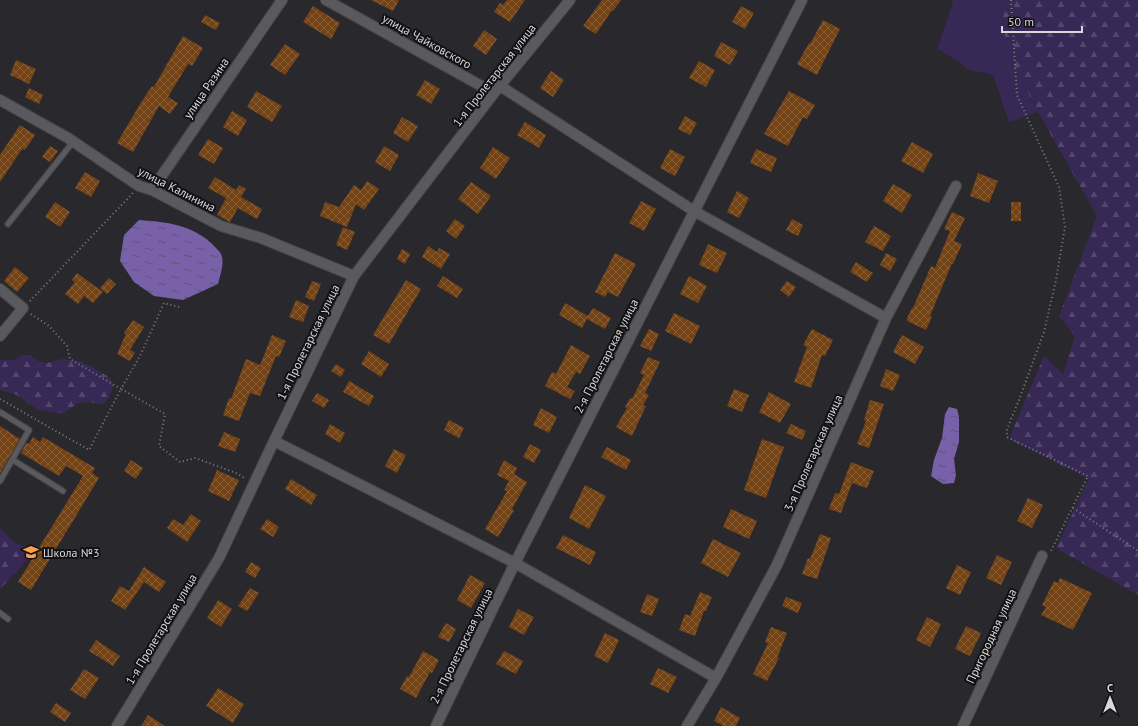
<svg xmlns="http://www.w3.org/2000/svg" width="1138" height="726" viewBox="0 0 1138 726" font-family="'PT Sans',sans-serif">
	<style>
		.green { fill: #382856 }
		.forest { fill: url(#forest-firs) }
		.water { fill: url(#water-ripples) }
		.building { fill: url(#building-cross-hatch) }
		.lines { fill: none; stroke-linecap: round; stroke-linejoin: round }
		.service-casing { stroke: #454547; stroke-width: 7 }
		.minor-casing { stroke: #454547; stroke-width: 12 }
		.path { stroke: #7e7d80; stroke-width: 2; stroke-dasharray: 1 3; stroke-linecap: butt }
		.service { stroke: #5a595d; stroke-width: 5 }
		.minor { stroke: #5a595d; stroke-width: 10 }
		.labels { text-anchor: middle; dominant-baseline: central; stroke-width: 4; stroke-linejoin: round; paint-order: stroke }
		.street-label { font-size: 12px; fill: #d8d8da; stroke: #121113 }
		.poi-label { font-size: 12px; fill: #d8d8da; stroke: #121113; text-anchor: start }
	</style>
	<defs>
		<pattern id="forest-firs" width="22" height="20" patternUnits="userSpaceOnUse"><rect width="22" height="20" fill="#382856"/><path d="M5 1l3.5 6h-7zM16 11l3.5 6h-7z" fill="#54466e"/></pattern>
		<pattern id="water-ripples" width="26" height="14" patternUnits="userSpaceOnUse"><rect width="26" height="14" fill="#7861a8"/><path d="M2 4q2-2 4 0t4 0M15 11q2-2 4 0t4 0" fill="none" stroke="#5f537a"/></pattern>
		<pattern id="building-cross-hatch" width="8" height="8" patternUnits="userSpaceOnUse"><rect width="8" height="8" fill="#744315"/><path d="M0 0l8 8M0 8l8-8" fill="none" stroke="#875d36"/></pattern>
	</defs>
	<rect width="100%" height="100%" fill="#29282c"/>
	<path class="green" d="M953,0H1000L1007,52L1038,112L1009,122L993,75L967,69L960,62L937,49L952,5Z"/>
	<path class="forest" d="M1000,0H1138V595L1056,548L1089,479L1009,439L1044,356L1063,374L1075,336L1059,316L1097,216L1038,112L1007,52Z
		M22,355H30L38,361L46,363L62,359L81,361L109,377L113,385L109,398L103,404L87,402L78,403L64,413H55L38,410L17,395L0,390V360H15Z
		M0,529C6,531 7,537 12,541C16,544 24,545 30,550L26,561L0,589Z"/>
	<path class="water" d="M139,220C167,222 195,225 215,247C217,249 220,252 221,254C225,262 220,276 218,284L183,300L154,296L134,282L120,261L124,235Z
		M949,407L957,409L959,417V442L954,459L956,475L954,483L943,484L931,476L934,460L942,438L945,414Z"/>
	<path class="building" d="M371,0H399L393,11Z
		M507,0H525L510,22L494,12L500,3L503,5Z
		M602,0H621L613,11L612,10L596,34L583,26Z
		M313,6L340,23L331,39L303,22Z
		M741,6L754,13L745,29L732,22Z
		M205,15L220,23L216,30L201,22Z
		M823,20L840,29L817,75L797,64L809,43L810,44Z
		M484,30L497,39L486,55L473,46Z
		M183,36L203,48L192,66L188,64L168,97L178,103L170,114L159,106L133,152L117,143L140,104L152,86L154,87Z
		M721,42L738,51L730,65L714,56Z
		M285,44L300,54L285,75L270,65Z
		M16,60L36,69L29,84L10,75Z
		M699,61L715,70L706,87L689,78Z
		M551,71L564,80L553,97L540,88Z
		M425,80L440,89L431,104L416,95Z
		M29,88L43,95L39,104L25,97Z
		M256,91L282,106L272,122L247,107Z
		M789,91L815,105L807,119L803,117L788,146L764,134Z
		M232,111L247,120L238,136L223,127Z
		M685,116L697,123L690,135L678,129Z
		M402,117L418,126L408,142L393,133Z
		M525,122L546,135L539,148L517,135Z
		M20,125L35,135L25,150L22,149L0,182V155Z
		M208,139L223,148L214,164L198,155Z
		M912,142L933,154L923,173L901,161Z
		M50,146L58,151L50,162L42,157Z
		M384,146L399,155L390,171L375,162Z
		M493,147L510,158L496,179L480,168Z
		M670,149L685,157L675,176L660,168Z
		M756,149L777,158L771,172L750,163Z
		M85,172L100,181L91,197L75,188Z
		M978,173L998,181L989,203L970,196Z
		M215,177L236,190L239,185L246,189L241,197L262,209L257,219L238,208L230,222L217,215L226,198L208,188Z
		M367,181L379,189L364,210L356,204L347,227L320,216L325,202L339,207L354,185L361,190Z
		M471,182L491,196L478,214L458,199Z
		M893,184L912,195L902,213L883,201Z
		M737,191L749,198L739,218L727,212Z
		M641,201L656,209L644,231L629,223Z
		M55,202L70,212L60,227L45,217Z
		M1011,202H1021V221H1011Z
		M952,212L965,218L954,241L962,244L953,264L952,263L930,316L932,317L926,330L907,321V318L912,308H913L931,266L935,268L950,231L944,229Z
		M455,219L465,226L456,239L446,231Z
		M792,219L803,225L798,236L786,230Z
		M874,226L891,236L883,251L865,242Z
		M343,227L355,232L347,250L336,245Z
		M708,244L727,253L717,273L699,265Z
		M428,246L437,252L439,248L450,254L441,269L422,257Z
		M402,249L410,254L405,264L397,259Z
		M615,253L636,264L618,297L608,292L605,297L595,292Z
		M886,253L897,259L890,271L880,265Z
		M856,262L873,273L867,282L850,272Z
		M15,267L29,278L17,292L4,281Z
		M77,273L103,292L93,303L84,296L78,304L65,294L75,282L72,280Z
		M443,276L463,289L457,298L437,286Z
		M689,276L707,286L698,303L680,294Z
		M109,278L116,284L107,294L100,288Z
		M406,280L421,289L389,344L373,335Z
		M312,281L321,284L314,301L305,297Z
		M787,281L796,287L789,297L780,290Z
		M296,300L309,306L303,322L289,317Z
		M565,303L588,316L593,308L611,318L605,329L587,319L582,328L559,315Z
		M674,313L700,326L691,344L665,331Z
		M133,320L144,327L130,350L135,352L130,361L117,354L126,334L124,333Z
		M649,329L659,334L651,351L640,346Z
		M812,329L833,340L825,356L822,355L811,388L794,382L807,347L803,345Z
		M272,335L286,341L279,357L276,356L260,396L250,393L239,421L223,415L229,398L231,399L246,359L260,365Z
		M902,335L924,347L915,364L893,352Z
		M571,345L590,356L580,374L576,372L567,387L575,391L570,399L545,386L552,372L556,374Z
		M369,351L389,364L381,377L361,364Z
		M648,357L660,362L645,393L649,395L643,405L646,406L632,436L616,427L627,408L625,407L630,398L632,399L644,375L640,373Z
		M336,364L345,370L341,377L331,371Z
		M886,369L900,375L893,391L880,386Z
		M349,381L374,396L369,406L343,392Z
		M734,389L749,395L742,412L727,406Z
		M769,392L791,404L780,423L759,412Z
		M317,393L329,400L324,408L312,401Z
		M870,400L884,404L869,448L857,444L866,421L864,420Z
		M541,408L557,417L549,433L533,425Z
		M449,420L464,428L459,438L444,430Z
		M330,424L345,433L340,443L325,434Z
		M791,424L806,431L802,440L786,433Z
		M0,426L20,439L0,473Z
		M224,432L240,439L235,452L218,446Z
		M33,437L40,442L43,437L95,468L92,473L99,478L31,590L18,582L83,476L66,466L59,476L21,453L26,443L29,444Z
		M762,439L784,447L766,498L744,490Z
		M530,444L541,450L534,463L523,457Z
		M607,447L631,460L626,470L601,457Z
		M394,449L406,455L397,473L385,466Z
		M131,460L143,468L136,479L124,471Z
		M504,460L517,468L514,474L527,482L512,509L514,510L498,537L485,529L507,491L504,490L509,481L497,475Z
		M851,462L874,471L867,488L852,483L841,513L829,509L835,493L839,494Z
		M217,470L239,480L229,501L208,491Z
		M291,479L317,495L311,505L285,489Z
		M585,485L606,496L589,529L569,518Z
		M1028,498L1043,505L1032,528L1017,521Z
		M731,509L757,521L749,539L723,527Z
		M191,514L201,521L187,542L167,528L173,519L183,525Z
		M267,519L279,527L273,537L260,529Z
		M820,534L831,538L817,579L802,574L808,558L810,559Z
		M563,535L596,552L590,565L556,548Z
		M713,539L741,553L728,577L701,563Z
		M997,555L1012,562L1001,585L986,578Z
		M251,562L261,568L255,578L245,572Z
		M957,565L971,572L960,595L946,588Z
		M144,567L166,582L159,592L144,582L125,610L111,601L120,586L129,591Z
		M470,575L485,583L471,608L457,600Z
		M1060,578L1092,593L1073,630L1041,615L1046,607L1042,605L1054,581L1058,583Z
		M250,588L259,593L247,611L238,606Z
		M700,592L712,597L706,611H704L695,636L679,630L685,614L690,616Z
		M647,594L659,599L652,616L640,612Z
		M786,597L802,603L798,613L782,606Z
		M218,600L232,609L221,627L207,618Z
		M518,609L534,617L524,635L509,627Z
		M927,617L941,624L930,647L916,640Z
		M446,623L456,629L449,642L438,637Z
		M966,626L981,633L970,656L955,649Z
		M771,627L787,633L777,658H779L767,681L753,674L768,643L765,642Z
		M605,633L619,640L608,663L594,656Z
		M96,640L120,656L113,666L89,651Z
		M423,651L439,660L432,673L430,672L416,698L400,689L407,676L409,677Z
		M504,651L523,661L516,674L496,664Z
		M658,668L677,677L668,693L650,684Z
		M84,669L99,678L85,699L70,690Z
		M218,688L244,704L233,723L206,706Z
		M56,703L71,713L65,722L50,712Z
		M721,707L740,718L736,726H724L714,721Z
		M148,715L165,726H141Z"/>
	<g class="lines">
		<defs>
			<path id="service" d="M8,224L73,142
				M0,412L29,430L0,481
				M13,460L63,491
				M0,613L8,619"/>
			<path id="minor" d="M326,0L494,93
				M500,86L694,211L886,318
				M0,100L68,138L139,186L152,190L221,226L261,238L354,276
				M152,190L282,0
				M0,289L23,308L0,336
				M274,441L515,563L716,678
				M117,726L219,558L274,441L354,276L494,93L570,0
				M436,726L515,563L802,0
				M687,726L716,678L777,565L886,318L956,186
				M963,726L1042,556"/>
		</defs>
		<use href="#service" class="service-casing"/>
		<use href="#minor" class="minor-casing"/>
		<path class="path" d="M1011,0L1017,95L1059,187L1065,227L1056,280L1044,332L1019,400L1007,429V437L1088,476L1051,551
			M30,301L133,193
			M31,314L49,326L67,346L70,359L121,389L140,356L164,303L179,307
			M0,399L89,450L121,389L165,414L159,446L180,462L195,458L236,473L246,479
			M1073,508L1138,551"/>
		<use href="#service" class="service"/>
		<use href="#minor" class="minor"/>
	</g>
	<defs>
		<symbol id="school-bare" viewBox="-9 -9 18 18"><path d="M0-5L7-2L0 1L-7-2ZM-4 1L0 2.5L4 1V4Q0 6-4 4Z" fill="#fa9f4e" stroke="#121113" stroke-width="2.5" paint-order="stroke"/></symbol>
	</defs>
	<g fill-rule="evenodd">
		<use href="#school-bare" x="20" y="541" width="22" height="22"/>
	</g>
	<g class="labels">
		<g class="street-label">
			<text transform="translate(427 41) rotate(29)">улица Чайковского</text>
			<text transform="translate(494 75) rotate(-52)">1-я Пролетарская улица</text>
			<text transform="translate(206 88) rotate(-56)">улица Разина</text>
			<text transform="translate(177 189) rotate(27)">улица Калинина</text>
			<text transform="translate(308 342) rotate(-64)">1-я Пролетарская улица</text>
			<text transform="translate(606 356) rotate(-63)">2-я Пролетарская улица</text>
			<text transform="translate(813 453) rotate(-66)">3-я Пролетарская улица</text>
			<text transform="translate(161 629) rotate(-59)">1-я Пролетарская улица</text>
			<text transform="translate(991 636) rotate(-65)">Пригородная улица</text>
			<text transform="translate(461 646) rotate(-64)">2-я Пролетарская улица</text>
		</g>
		<g class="poi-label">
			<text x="43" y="552">Школа №3</text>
		</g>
	</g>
	<g transform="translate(1110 698)" stroke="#121113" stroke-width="3" paint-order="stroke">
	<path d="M0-3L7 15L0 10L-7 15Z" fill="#d8d8da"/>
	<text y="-6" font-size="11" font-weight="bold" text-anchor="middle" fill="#d8d8da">С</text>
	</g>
	<path d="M1002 26v6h80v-6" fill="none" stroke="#d8d8da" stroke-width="2"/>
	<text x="1008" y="26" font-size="12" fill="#d8d8da" stroke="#121113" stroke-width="3" paint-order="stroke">50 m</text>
</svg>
